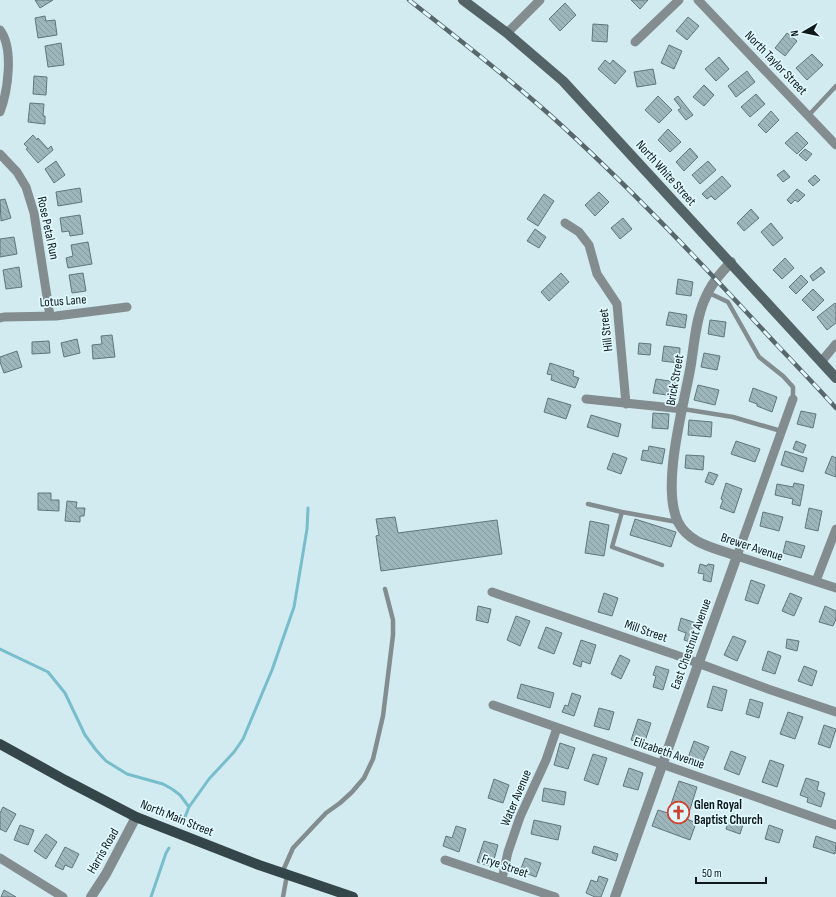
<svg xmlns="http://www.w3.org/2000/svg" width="836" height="897" viewBox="0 0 836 897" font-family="'Sofia Sans Condensed',sans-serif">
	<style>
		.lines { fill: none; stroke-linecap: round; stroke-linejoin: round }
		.stream { stroke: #77bdcb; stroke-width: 3 }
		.building { fill: url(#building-back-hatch); stroke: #5f767b }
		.service { stroke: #838d8f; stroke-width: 4.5 }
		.minor { stroke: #838d8f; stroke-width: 9 }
		.tertiary { stroke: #838d8f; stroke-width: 10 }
		.secondary { stroke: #546366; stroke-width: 10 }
		.primary { stroke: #34464a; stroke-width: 10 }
		.rail-casing { stroke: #58676b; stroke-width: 4.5 }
		.rail { stroke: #dff9fe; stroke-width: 3; stroke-dasharray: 9; stroke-linecap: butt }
		.labels { text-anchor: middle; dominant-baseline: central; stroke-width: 3.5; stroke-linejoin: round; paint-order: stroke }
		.street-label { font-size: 13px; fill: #0f181a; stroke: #dff9fe }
		.poi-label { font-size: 13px; font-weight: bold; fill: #0f181a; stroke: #dff9fe; text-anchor: start }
	</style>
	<defs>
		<pattern id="building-back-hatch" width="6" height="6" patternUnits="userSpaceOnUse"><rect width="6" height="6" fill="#9db6bb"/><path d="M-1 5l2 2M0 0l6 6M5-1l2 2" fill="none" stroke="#869ca0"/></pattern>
	</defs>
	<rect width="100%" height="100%" fill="#d2ebf1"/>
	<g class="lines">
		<path class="stream" d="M0,649L48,672L65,693L85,735L96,750L106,761L127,774L163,784L172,789L180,795L189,807
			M183,822L189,807L209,779L234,752L243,739L272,670L294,607L307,529L308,508
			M151,897L166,853L169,848"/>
	</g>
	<path class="building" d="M35,0H53L40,8Z
		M631,0H648L640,9Z
		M565,3L576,15L560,31L549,19Z
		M45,16L46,21L55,20L57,35L38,38L35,18Z
		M688,17L699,26L687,40L676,31Z
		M593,24L608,25L607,42L592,41Z
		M787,33L797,41L785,56L775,48Z
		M61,43L64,65L48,67L45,46Z
		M669,45L682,51L674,69L661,63Z
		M812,54L823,65L807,80L796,68Z
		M719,57L729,69L716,81L705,69Z
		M605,60L610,64L613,60L626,71L615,84L598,69Z
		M653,69L656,84L637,87L634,72Z
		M747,71L755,82L736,97L728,86Z
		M34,76L47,77L46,95L33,94Z
		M704,85L714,95L704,106L693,97Z
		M756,94L765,104L750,117L741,107Z
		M658,96L672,110L659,123L645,110Z
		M678,96L693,115L686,120L678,110L681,108L674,99Z
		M30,103L44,104L43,116H45V124L28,122Z
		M771,111L779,120L766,133L758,125Z
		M668,129L681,142L670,152L658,140Z
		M797,132L808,143L797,154L785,143Z
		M33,135L37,140L38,138L48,149L51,146L53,150L38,163L26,149L28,148L24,144Z
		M690,148L698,157L684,171L676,162Z
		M805,149L812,154L806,161L799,155Z
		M56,161L65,175L54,183L45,169Z
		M708,161L716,170L700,184L692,175Z
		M784,170L790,177L783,182L777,175Z
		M815,175L820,180L813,186L808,181Z
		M722,176L731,186L715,200L711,196L707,199L702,194Z
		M80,188L82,202L58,206L56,192Z
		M797,189L805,195L798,202L795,200L791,204L787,200Z
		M599,192L609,202L595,216L585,205Z
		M544,194L554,201L538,226L527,219Z
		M5,199L11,218L1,221L0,200Z
		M751,209L759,218L744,231L737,223Z
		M80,215L83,234L70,236L69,231L62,232L60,218Z
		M623,218L632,229L620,239L611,228Z
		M771,223L783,238L773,246L761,232Z
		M535,229L546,237L539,248L527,241Z
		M14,237L17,254L0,257V239Z
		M88,242L92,264L68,268L66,258L73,256L71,245Z
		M785,258L794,268L782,279L773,270Z
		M19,267L22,287L6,289L3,270Z
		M821,267L825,272L813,281L810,276Z
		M83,273L86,291L72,293L69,275Z
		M561,273L569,282L549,301L541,292Z
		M801,275L808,282L796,294L789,287Z
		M678,279L693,282L691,296L676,294Z
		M813,289L824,300L813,311L802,300Z
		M835,303L836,305V323L827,330L817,317Z
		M669,312L687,315L685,328L666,325Z
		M710,320L726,322L724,337L708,334Z
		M112,335L115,357L93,359L92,345L102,344L101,336Z
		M77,339L80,353L64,357L61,343Z
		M49,341L50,353L32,354V342Z
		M639,343L651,344L650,355L638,354Z
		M664,346L680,348L679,363L662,361Z
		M17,351L22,367L4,373L0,362V357Z
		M704,353L720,356L717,370L701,367Z
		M550,363L574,371L573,376L579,378L575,388L551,380L552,375L547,374Z
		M656,379L676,382L674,396L653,393Z
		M698,385L719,390L715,405L694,400Z
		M753,388L777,397L772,412L757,406V404L749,401Z
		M548,398L571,405L566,419L544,412Z
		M801,411L816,414L813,428L797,424Z
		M653,413L669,414L668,429L652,428Z
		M591,415L621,424L618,437L587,427Z
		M689,420L712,422L711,437L688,435Z
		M736,441L760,449L755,462L731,454Z
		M796,441L806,445L803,453L793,449Z
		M649,446L665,449L662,464L641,460L643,450L648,451Z
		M785,451L807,458L803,472L781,465Z
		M613,453L627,458L621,474L607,469Z
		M686,455L704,456L703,470L685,468Z
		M832,456L836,458V477L825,473Z
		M709,472L718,475L713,485L705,482Z
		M726,483L742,489L734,513L720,508L723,500L721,499Z
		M794,483L804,485L800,506L792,504L793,499L775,495L777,484L793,487Z
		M38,493H51V500H59V511L38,510Z
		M67,501L77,502L76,508H85L84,516H80V522L65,521Z
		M809,508L822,511L818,531L805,528Z
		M763,512L783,517L779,531L760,526Z
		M395,517L398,533L497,520L502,554L381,571L376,536L379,535L376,519Z
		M635,519L676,532L671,547L630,535Z
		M590,521L609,525L604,556L585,553Z
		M786,541L805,546L801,558L783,553Z
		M700,564L707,566L708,564L714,565L711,582L703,580L704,574L698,573Z
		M751,580L765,585L758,604L745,600Z
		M604,593L618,598L612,616L598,612Z
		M790,593L802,598L794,616L782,611Z
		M478,606L491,609L488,623L476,620Z
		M825,606L836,611V619L833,626L819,622Z
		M516,616L530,621L520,646L507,640Z
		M681,618L696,623L690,642L684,640L686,633L678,630Z
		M546,627L562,633L554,654L538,648Z
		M733,636L746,641L737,661L724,655Z
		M787,639L799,641L797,651L786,648Z
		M581,640L596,645L590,664L582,661L581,667L573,664Z
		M768,651L781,656L775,674L762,670Z
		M620,655L630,660L621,679L611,674Z
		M656,666L669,670L663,690L653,687L656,676L653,675Z
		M804,666L817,671L812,686L798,681Z
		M521,684L554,693L550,708L517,698Z
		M713,686L727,690L722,711L707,707Z
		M572,693L581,696L574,716L562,712L565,705L568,706Z
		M750,699L763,703L759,718L746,714Z
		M599,708L614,712L609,730L594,726Z
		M788,712L803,717L795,739L780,734Z
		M638,719L651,723L644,744L631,740Z
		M824,725L836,729L830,748L818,744Z
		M694,741L709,747L702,763L688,758Z
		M560,743L575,748L568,769L554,765Z
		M731,751L746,757L739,775L724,769Z
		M593,754L607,758L598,785L584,780Z
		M770,760L784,765L777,787L762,782Z
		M629,768L643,773L638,790L623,786Z
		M806,778L819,782L817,790L825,793L821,807L807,802L808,798L800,795Z
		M494,779L509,785L503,803L488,798Z
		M679,781L697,787L687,819L696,823L690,840L652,826L658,810L668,813Z
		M544,788L566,792L564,805L542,801Z
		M3,807L16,814L6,832L0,829V813Z
		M731,813L745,818L740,834L726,829Z
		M534,820L561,826L558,840L531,834Z
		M20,825L34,830L28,845L14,840Z
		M769,825L783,830L779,843L765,839Z
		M456,826L466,829L459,852L443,846L446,836L452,838Z
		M46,834L57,842L46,859L34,851Z
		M816,836L836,843L835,854L813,847Z
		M484,841L498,845L492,867L477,862Z
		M594,846L618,854L616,861L592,853Z
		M65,847L79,854L72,868L65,865L63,870L55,866Z
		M525,858L541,863L536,877L520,871Z
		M599,876L608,879L601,897H595L586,893L591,880L597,882Z
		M4,890L16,897H1Z"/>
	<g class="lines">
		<path class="service" d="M808,116L836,86
			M707,292L728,302L759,357L783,376L793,387V399
			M683,409L733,417L781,431
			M588,504L622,512L677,522
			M622,512L612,547L662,565
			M282,873L293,848L326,813L340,803L352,792L364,778L373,759L383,716L393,635V620L385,589
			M283,897L287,875"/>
		<path class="minor" d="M698,0L836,145
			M0,30C14,48 8,91 0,112
			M507,33L540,0
			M635,42L679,0
			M0,154L17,172L26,187L34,213L50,316
			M565,223L579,232L589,245L597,274L617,304L626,404
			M0,318L4,317L56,316L127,307
			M821,362L836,344
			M586,399L683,409
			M793,399L737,556L836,588
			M816,581L836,529
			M492,592L676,655L768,689L836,712
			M493,705L836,825
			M0,858L63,897
			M445,860L555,897
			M502,879L508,852L520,817L546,760L557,728"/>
		<path class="tertiary" d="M91,897L106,874L136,817
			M615,897L737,556C715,548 689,544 678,522C661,487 683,408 690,370C694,348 695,322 704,301C711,284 718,276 731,262"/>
		<path class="secondary" d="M463,0L507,33L563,81L836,378"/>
		<path class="primary" d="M0,744L65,780L136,817L259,865L353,897"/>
		<defs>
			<path id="rail" d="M409,0C457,38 505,75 550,115C630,187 703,265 776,344C796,365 816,386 836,408"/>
		</defs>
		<use href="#rail" class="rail-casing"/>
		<use href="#rail" class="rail"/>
	</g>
	<defs>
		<symbol id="church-ring" viewBox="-11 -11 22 22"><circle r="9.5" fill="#dff9fe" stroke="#ce422e" stroke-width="1.5"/><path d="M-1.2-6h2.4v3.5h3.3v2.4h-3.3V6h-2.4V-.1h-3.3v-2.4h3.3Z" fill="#ce422e"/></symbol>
	</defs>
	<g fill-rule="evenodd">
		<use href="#church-ring" x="666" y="800" width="25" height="25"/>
	</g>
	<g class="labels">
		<g class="street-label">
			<text transform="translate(776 63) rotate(46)">North Taylor Street</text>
			<text transform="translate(666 173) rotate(48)">North White Street</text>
			<text transform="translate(48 228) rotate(78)">Rose Petal Run</text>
			<text transform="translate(63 301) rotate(-4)">Lotus Lane</text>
			<text transform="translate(606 330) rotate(-97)">Hill Street</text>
			<text transform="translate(675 380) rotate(-80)">Brick Street</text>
			<text transform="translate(752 547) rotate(18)">Brewer Avenue</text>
			<text transform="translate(646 631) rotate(19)">Mill Street</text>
			<text transform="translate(691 644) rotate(-70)">East Chestnut Avenue</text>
			<text transform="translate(669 753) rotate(19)">Elizabeth Avenue</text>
			<text transform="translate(516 798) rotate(-67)">Water Avenue</text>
			<text transform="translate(177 818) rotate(22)">North Main Street</text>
			<text transform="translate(103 851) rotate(-60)">Harris Road</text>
			<text transform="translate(505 866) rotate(19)">Frye Street</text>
		</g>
		<g class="poi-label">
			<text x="694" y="805">Glen Royal<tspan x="694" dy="15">Baptist Church</tspan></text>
		</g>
	</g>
	<g transform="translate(804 32) rotate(261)" stroke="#dff9fe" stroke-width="3" paint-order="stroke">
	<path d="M0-3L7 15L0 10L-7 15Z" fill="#0f181a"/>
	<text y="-6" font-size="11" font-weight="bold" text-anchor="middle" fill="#0f181a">N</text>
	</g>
	<path d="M696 877v6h70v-6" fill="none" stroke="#0f181a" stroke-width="2"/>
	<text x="702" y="877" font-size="12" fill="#0f181a" stroke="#dff9fe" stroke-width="3" paint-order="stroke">50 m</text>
</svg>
